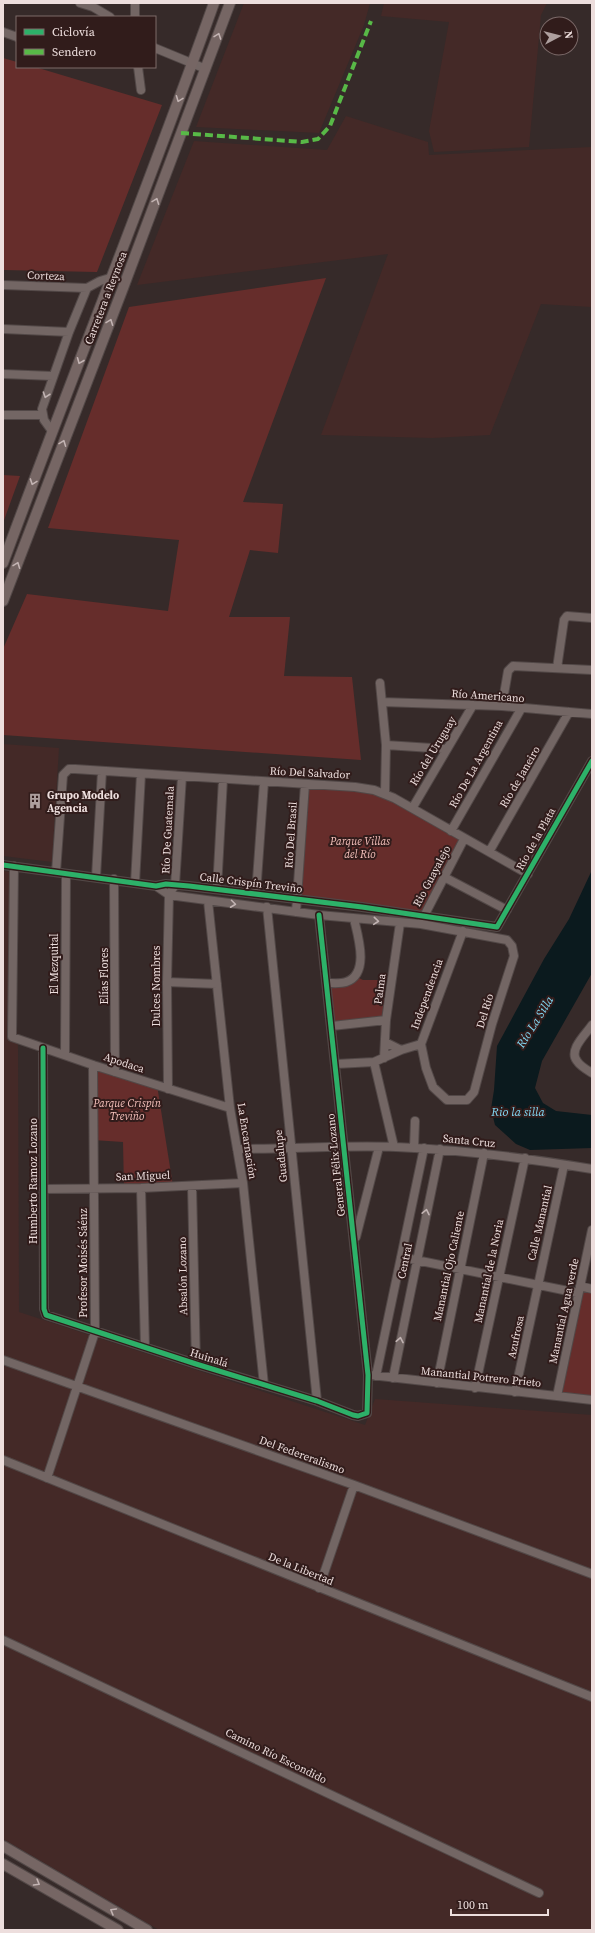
<svg xmlns="http://www.w3.org/2000/svg" width="595" height="1933" viewBox="0 0 595 1933" font-family="'Source Serif 4',serif">
	<style>
		.built { fill: #442927 }
		.green { fill: #662d2b }
		.water { fill: #0b1a1e }
		.lines { fill: none; stroke-linecap: round; stroke-linejoin: round }
		.minor-casing { stroke: #524847; stroke-width: 10 }
		.major-casing { stroke: #524847; stroke-width: 12 }
		.minor { stroke: #736664; stroke-width: 8 }
		.major { stroke: #766664; stroke-width: 10 }
		.quiet { stroke: #58b947; stroke-width: 4; stroke-dasharray: 8 4; stroke-linecap: butt }
		.cycleway-casing { stroke: #311c1b; stroke-width: 8 }
		.cycleway { stroke: #2db169; stroke-width: 5 }
		.oneway { stroke: #c3b4b3 }
		.oneway2 { stroke: #c2b4b3 }
		.labels { text-anchor: middle; dominant-baseline: central; stroke-width: 4; stroke-linejoin: round; paint-order: stroke }
		.street-label { font-size: 11px; fill: #eddedd; stroke: #311c1b }
		.poi-label { font-size: 11px; font-weight: bold; fill: #eddedd; stroke: #311c1b; text-anchor: start }
		.park-label { font-size: 11px; font-style: italic; fill: #f5c0bb; stroke: #311c1b }
		.water-label { font-size: 12px; font-style: italic; fill: #82d9f5; stroke: #311c1b }
	</style>
	<rect width="100%" height="100%" fill="#362a29"/>
	<path class="built" d="M244,3H370L364,25L319,133L196,127Z
		M384,3H547L541,15L529,147L434,152L429,131L449,22L381,16Z
		M346,116L428,142L429,155L592,147V307L541,304L490,435L432,438L321,435L388,254L137,285L194,141L327,150Z
		M3,744L59,748L52,862L3,856Z
		M3,871L10,872L18,1049L19,1312L365,1425L375,1399L592,1415V1930H159L3,1839Z"/>
	<path class="green" d="M3,58L17,62V67H35L162,105L97,272L3,270Z
		M326,278L243,502L283,504L278,553L250,550L229,617H290L284,676L352,677L361,760L3,735V649L27,594L168,611L179,540L48,528L129,307Z
		M3,475L20,476L3,523Z
		M305,784L374,790L464,839L423,915L297,899Z
		M355,976L363,980H379L380,999L389,1001L386,1020L332,1026L327,983Z
		M93,1065L157,1085L173,1186L124,1188L123,1142L93,1140Z
		M580,1286L592,1289V1400L557,1396Z"/>
	<path class="water" d="M592,870V973L542,1061L535,1088L543,1103L556,1111L592,1115V1148L530,1150L516,1144L495,1125L491,1109L494,1090L497,1046L544,959L569,919Z"/>
	<g class="lines">
		<defs>
			<path id="minor" d="M80,3L93,7L110,17
				M135,3V17
				M3,32L17,37
				M155,48L206,69
				M138,67L141,90
				M3,285L87,288
				M3,329L69,332
				M3,374L53,376
				M3,415H42
				M52,431L44,420L42,409L69,332L87,288L100,281L113,277
				M557,668L564,620L567,616L592,618
				M380,683L386,745L385,793
				M382,702L502,706L592,714
				M502,706L508,671L513,666L592,670
				M386,745L447,749
				M413,807L473,705
				M451,831L521,709
				M489,852L569,712
				M3,865L156,886L166,884L189,886L362,907L497,927L592,761
				M14,866L12,1037L93,1065L230,1108
				M56,872L63,775L69,769H75L355,787L374,790L394,798L528,874
				M96,877L102,771
				M444,877L507,910
				M114,879L115,1072
				M135,883L141,774
				M156,886L169,895L319,915L421,924L507,940L512,946L514,956L492,1024L474,1092L467,1100H447L433,1087L426,1068L421,1044L463,931
				M217,889L223,779
				M256,894L264,782
				M208,901L230,1108L243,1183L264,1385
				M267,907L317,1401
				M296,912L305,784
				M422,920L464,839
				M167,982L217,984
				M327,983C333,983 340,984 346,982C370,974 358,936 354,919
				M592,1025C586,1034 568,1050 577,1061C580,1066 587,1070 592,1073
				M332,1026L386,1020
				M385,1042L401,1050
				M43,1048L44,1309L46,1315L196,1364L317,1401L353,1415L358,1416L367,1413L368,1375L319,915
				M65,1055L66,874
				M384,1058L386,1020L400,923
				M374,1062L394,1147
				M336,1064L374,1062L401,1050L421,1044
				M168,1089L167,982L169,895L175,885L182,776
				M414,1148L415,1121
				M237,1149C290,1149 343,1145 396,1147C462,1150 527,1158 592,1169
				M192,1186L196,1364
				M141,1188L145,1347
				M43,1189L141,1188L243,1183
				M356,1237L379,1147
				M401,1257L578,1293
				M580,1286L592,1289
				M3,1360L354,1485L592,1574
				M371,1375L592,1400
				M376,1376L424,1148
				M393,1378L440,1149
				M437,1383L484,1153
				M475,1388L525,1158
				M515,1392L564,1165
				M557,1396L592,1230
				M3,1460L592,1697
				M47,1478L95,1332L93,1065
				M319,1588L354,1485
				M3,1640L539,1893"/>
			<path id="major" d="M3,563C72,376 147,191 214,3
				M3,601L123,288L230,3
				M3,1846L147,1930
				M3,1864L118,1930"/>
		</defs>
		<use href="#minor" class="minor-casing"/>
		<use href="#major" class="major-casing"/>
		<use href="#minor" class="minor"/>
		<use href="#major" class="major"/>
		<path class="quiet" d="M181,133L302,142L318,139L330,126L371,21"/>
		<defs>
			<path id="cycleway" d="M3,865L156,886L166,884L189,886L362,907L497,927L592,761
				M43,1048L44,1309L46,1315L196,1364L317,1401L353,1415L358,1416L367,1413L368,1375L319,915"/>
		</defs>
		<use href="#cycleway" class="cycleway-casing"/>
		<use href="#cycleway" class="cycleway"/>
	</g>
	<defs><path id="oneway-chevron" d="M-2-3.5L2.5 0L-2 3.5" fill="none" stroke-width="1.6" stroke-linecap="round" stroke-linejoin="round"/></defs>
	<g class="oneway">
		<use href="#oneway-chevron" transform="translate(218 36) rotate(-70)"/>
		<use href="#oneway-chevron" transform="translate(179 99) rotate(111)"/>
		<use href="#oneway-chevron" transform="translate(156 201) rotate(-69)"/>
		<use href="#oneway-chevron" transform="translate(110 322) rotate(-69)"/>
		<use href="#oneway-chevron" transform="translate(80 361) rotate(112)"/>
		<use href="#oneway-chevron" transform="translate(63 443) rotate(-69)"/>
		<use href="#oneway-chevron" transform="translate(33 482) rotate(110)"/>
		<use href="#oneway-chevron" transform="translate(17 565) rotate(-69)"/>
		<use href="#oneway-chevron" transform="translate(37 1883) rotate(30)"/>
		<use href="#oneway-chevron" transform="translate(113 1911) rotate(-150)"/>
	</g>
	<g class="oneway2">
		<use href="#oneway-chevron" transform="translate(46 395) rotate(109)"/>
		<use href="#oneway-chevron" transform="translate(233 904) rotate(7)"/>
		<use href="#oneway-chevron" transform="translate(376 921) rotate(5)"/>
		<use href="#oneway-chevron" transform="translate(426 1212) rotate(-78)"/>
		<use href="#oneway-chevron" transform="translate(400 1340) rotate(-79)"/>
	</g>
	<defs>
		<symbol id="building-bare" viewBox="-9 -9 18 18"><path d="M-4-6H4V6H1V3H-1V6H-4ZM-2.5-4.3h1.7v1.8h-1.7ZM.8-4.3h1.7v1.8H.8ZM-2.5-1h1.7V.8h-1.7ZM.8-1h1.7V.8H.8Z" fill="#ad9f9e" stroke="#311c1b" stroke-width="2.5" paint-order="stroke"/></symbol>
	</defs>
	<g fill-rule="evenodd">
		<use href="#building-bare" x="24" y="790" width="22" height="22"/>
	</g>
	<g class="labels">
		<g class="street-label">
			<text transform="translate(46 276) rotate(2)">Corteza</text>
			<text transform="translate(106 298) rotate(-69)">Carretera a Reynosa</text>
			<text transform="translate(488 696) rotate(4)">Río Americano</text>
			<text transform="translate(433 751) rotate(-59)">Río del Uruguay</text>
			<text transform="translate(476 764) rotate(-61)">Río De La Argentina</text>
			<text transform="translate(310 773) rotate(3)">Río Del Salvador</text>
			<text transform="translate(520 777) rotate(-60)">Río de Janeiro</text>
			<text transform="translate(168 830) rotate(-87)">Río De Guatemala</text>
			<text transform="translate(291 835) rotate(-86)">Río Del Brasil</text>
			<text transform="translate(536 839) rotate(-61)">Río de la Plata</text>
			<text transform="translate(432 876) rotate(-62)">Rio Guayalejo</text>
			<text transform="translate(251 883) rotate(7)">Calle Crispín Treviño</text>
			<text transform="translate(54 964) rotate(-90)">El Mezquital</text>
			<text transform="translate(104 976) rotate(-90)">Elías Flores</text>
			<text transform="translate(156 986) rotate(-90)">Dulces Nombres</text>
			<text transform="translate(380 989) rotate(-82)">Palma</text>
			<text transform="translate(427 994) rotate(-70)">Independencia</text>
			<text transform="translate(485 1011) rotate(-73)">Del Río</text>
			<text transform="translate(124 1063) rotate(18)">Apodaca</text>
			<text transform="translate(247 1141) rotate(81)">La Encarnación</text>
			<text transform="translate(469 1141) rotate(6)">Santa Cruz</text>
			<text transform="translate(281 1156) rotate(-96)">Guadalupe</text>
			<text transform="translate(336 1165) rotate(-96)">General Félix Lozano</text>
			<text transform="translate(143 1176) rotate(-2)">San Miguel</text>
			<text transform="translate(33 1181) rotate(-90)">Humberto Ramoz Lozano</text>
			<text transform="translate(540 1223) rotate(-77)">Calle Manantial</text>
			<text transform="translate(405 1261) rotate(-78)">Central</text>
			<text transform="translate(83 1263) rotate(-90)">Profesor Moisés Sáénz</text>
			<text transform="translate(449 1266) rotate(-78)">Manantial Ojo Caliente</text>
			<text transform="translate(489 1271) rotate(-78)">Manantial de la Noria</text>
			<text transform="translate(183 1276) rotate(-91)">Absalón Lozano</text>
			<text transform="translate(564 1311) rotate(-78)">Manantial Agua verde</text>
			<text transform="translate(516 1337) rotate(-78)">Azufrosa</text>
			<text transform="translate(209 1358) rotate(17)">Huinalá</text>
			<text transform="translate(481 1377) rotate(6)">Manantial Potrero Prieto</text>
			<text transform="translate(302 1455) rotate(20)">Del Federeralismo</text>
			<text transform="translate(301 1569) rotate(22)">De la Libertad</text>
			<text transform="translate(276 1756) rotate(26)">Camino Río Escondido</text>
		</g>
		<g class="poi-label">
			<text x="47" y="795">Grupo Modelo<tspan x="47" dy="13">Agencia</tspan></text>
		</g>
		<g class="park-label">
			<text x="360" y="841">Parque Villas<tspan x="360" dy="13">del Río</tspan></text>
			<text x="127" y="1103">Parque Crispín<tspan x="127" dy="13">Treviño</tspan></text>
		</g>
		<g class="water-label">
			<text transform="translate(535 1022) rotate(-58)">Río La Silla</text>
			<text x="518" y="1112">Rio la silla</text>
		</g>
	</g>
	<rect width="595" height="1933" fill="none" stroke="#eddedd" stroke-width="8"/>
	<rect x="16" y="16" width="140" height="52" fill="#311c1b" stroke="#7c6a69"/>
	<rect x="24" y="29" width="20" height="6" fill="#2db169" stroke="#7c6a69"/>
	<text x="52" y="36" font-size="12" fill="#eddedd">Ciclovía</text>
	<rect x="24" y="49" width="20" height="6" fill="#58b947" stroke="#7c6a69"/>
	<text x="52" y="56" font-size="12" fill="#eddedd">Sendero</text>
	<g transform="translate(559 36) rotate(83)"><circle r="19" fill="#311c1b" stroke="#7c6a69"/>
	<path d="M0-3L7 15L0 10L-7 15Z" fill="#ad9f9e"/>
	<text y="-6" font-size="11" font-weight="bold" text-anchor="middle" fill="#eddedd">N</text>
	</g>
	<path d="M451 1909v6h97v-6" fill="none" stroke="#eddedd" stroke-width="2"/>
	<text x="457" y="1909" font-size="12" fill="#eddedd" stroke="#311c1b" stroke-width="3" paint-order="stroke">100 m</text>
</svg>
